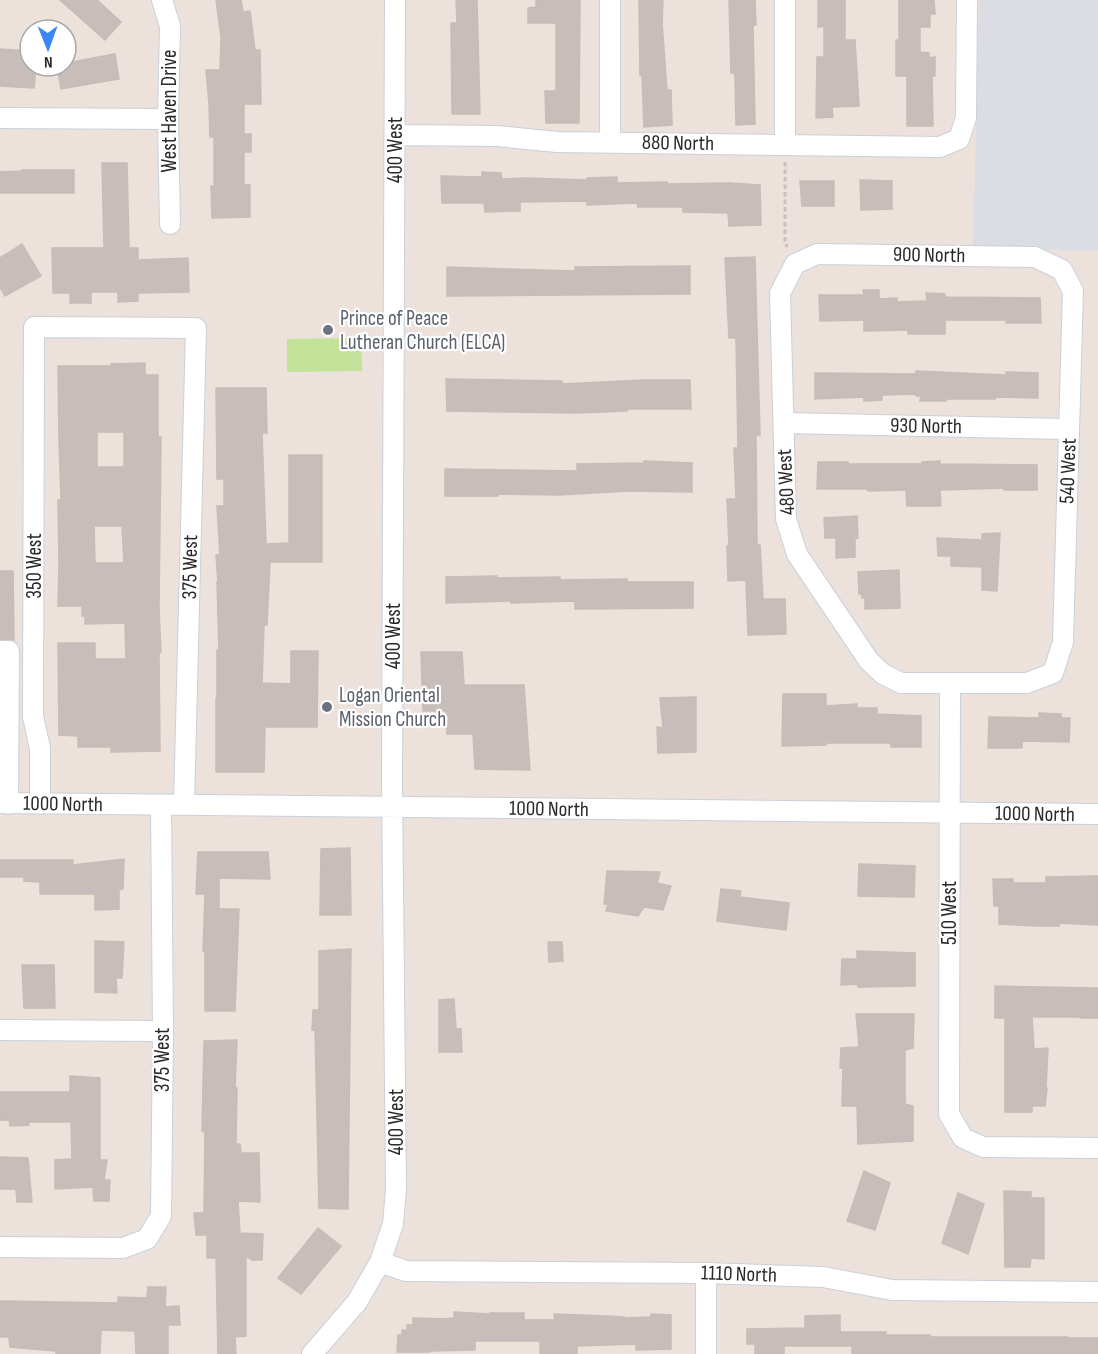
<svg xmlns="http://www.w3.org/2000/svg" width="1098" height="1354" viewBox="0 0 1098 1354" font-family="'Sofia Sans Condensed',sans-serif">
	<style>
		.industrial { fill: #dcdce4 }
		.green { fill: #c1e298 }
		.building { fill: #c7bebb; stroke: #c7bdb5; stroke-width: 1.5; fill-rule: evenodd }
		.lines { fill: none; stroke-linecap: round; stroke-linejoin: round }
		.minor-casing { stroke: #c9d1db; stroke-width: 22 }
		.path { stroke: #c3c3c3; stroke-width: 3; stroke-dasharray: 4.5 3; stroke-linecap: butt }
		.minor { stroke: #fff; stroke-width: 20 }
		.worship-dot { fill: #6b7280; stroke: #fff; stroke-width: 2 }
		.labels { text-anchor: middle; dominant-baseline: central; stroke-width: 4.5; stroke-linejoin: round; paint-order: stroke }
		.street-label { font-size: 21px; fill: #292929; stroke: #fff }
		.worship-label { font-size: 21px; fill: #5b616d; stroke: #fff; text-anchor: start }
	</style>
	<rect width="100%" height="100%" fill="#ece1db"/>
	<path class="industrial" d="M979,0H1098V251L973,247Z"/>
	<path class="green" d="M361,338L362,371L287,372V339Z"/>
	<path class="building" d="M60,0H97L121,22L105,40Z
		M216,0H241L243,12L250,11L255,50H260L261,104H244V134H251V152H244V185H250V217L212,218L211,186H214V137H210L209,104L206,70H220L221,37Z
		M456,0H477L480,114H452L451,23H457Z
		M536,0H580L579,123H546L545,91H556V23H528V8L536,7Z
		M639,0H663L662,23L667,90H671L672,125L644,127L642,75H640Z
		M729,0H755L756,25H753L755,124L736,125L735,73H731Z
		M818,0H845V40H855L859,106L832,107L833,117L816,118L817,57H824V26L818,27Z
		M899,0H934L935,14H930V27H920V52L929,53V58L935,57V76H932L933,126H907V76H896V40H899Z
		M0,49L30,51V66H36L34,88L0,86Z
		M115,54L119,79L61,89L57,66H66V63Z
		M102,163H127L129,248H138V260L188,258L189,292L138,293V301L118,302V292H91V303H70V293H53L52,248H104Z
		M22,170H74V193H0V172L22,171Z
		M482,172L501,173L502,179L526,178L587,180V178L617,177V183L667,182V184L728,183L760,185L761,225L729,226L728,213L683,212V207H638L637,203L587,205V201L520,202V211L485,212L484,203H442L441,176L482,177Z
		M860,180L892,181V209L861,210Z
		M800,181H834V206H802Z
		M22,244L41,276L5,296L0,287V258Z
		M755,257L760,435H756L757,545H760L763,599H785L786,634L748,635L746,580L728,581L727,546H729L727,499H736L734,448H738L736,338H729L725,258Z
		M690,266V294L447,296V267L575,271V267Z
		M863,290H879V299L897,298V302L927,301L926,293L945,294V297L1040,298L1041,323H1006V320H945V334H908V330L864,331V320L820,321L819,295H864Z
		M145,363V375H158V437H161L159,609L161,652H159L160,751L111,752V747H78V736L59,735L58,643H95V659H126L125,623L85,624V616H82V606H58L59,564L58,500H61L59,442L58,366H111V364ZM97,432H124V467H97ZM94,526H122L124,563H95Z
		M916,371L1006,375V372L1038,373V398L995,397V399H946V401H920L921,396H916V394L882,395V400L864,401V397L815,399V373L916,374Z
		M446,379L562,381V384L643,380H690L691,409H627V411L577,413L447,411Z
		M216,388H266L267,433H262L266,544L289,543V455H322V562H270L267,625H264L262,683L291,684V651H318L317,727H265L264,772H216V698L217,697V650H219L217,582H218L216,555H220L217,506H224V479H217Z
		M644,461L692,463V492L629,491L559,495L498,494V496H445V469L577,471V464L644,463Z
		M940,461V464L1037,465V490H1004V488L940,490L941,506H907L906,490L868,491V489H817L818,462H848V464H922V462Z
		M857,516L858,538L855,539V557L836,558V538H825L824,518Z
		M1000,533L997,591L982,590V567L951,566V556H938L937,538L982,540V534Z
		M899,570L900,608L865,609V598H862V594H859L858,572Z
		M0,571H13L14,640L0,639Z
		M497,576V578L560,577V580L627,579V582H693V608L575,609V601L511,603V601L446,603V577Z
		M421,652H462L464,685H524L530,770L475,769L473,734H447L446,711H423Z
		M783,694H826V706L857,704V708H877V714L921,716V747H891V743H826V745L782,746Z
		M696,697V752L658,753L657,727L663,728L660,698Z
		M1039,713L1061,714V718H1070L1069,742L1022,741V748H988L989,717L1039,718Z
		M350,848L351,915H320L321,849Z
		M198,852H268L270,879L219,878V909H239L235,1011H205V951H203L205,894H196Z
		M124,859L123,889L119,890V909L95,910V894H40V882L24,881V877H0V860H73V865Z
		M859,864L915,866L914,897L858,896Z
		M607,871L660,872L657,883L671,886L663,910L644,907L638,916L606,911L608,904H604Z
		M1098,876V925L1059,923V926H1037L999,924V906H994L993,879H1013V883H1046V877Z
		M721,889L741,891L740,897L789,903L786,930L717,921Z
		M95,941L124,942L122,978H116L117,993L95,992Z
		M548,942H562L563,961L549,962Z
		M351,949L348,1209L319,1208L315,1030H312L313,1010H319V951Z
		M857,951L915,953V986L858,987L857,984L841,985L842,959H857Z
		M22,965H54L55,1008H24Z
		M995,986L1098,988V1018H1081L1082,1017H1032L1034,1049L1048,1048L1046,1088H1047L1045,1106H1032V1112H1005V1018H995Z
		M454,999L456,1029H461L462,1052H439V1000Z
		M856,1014H914L913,1048L905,1050V1104L913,1106V1141L858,1144L857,1106H842L843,1068H840L841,1048L859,1047Z
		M237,1040L235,1088H237L236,1144H240L241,1153H259L260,1202L238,1201L240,1233L263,1234L262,1260H252L246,1256V1336L235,1337L236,1354H218L216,1258H207V1235H196L194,1213H204L205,1132L202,1131L204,1041Z
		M70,1076L100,1078V1160H107L104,1180H110L109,1201H94L93,1187L55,1189V1160L72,1159L71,1122H28L29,1125L10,1126L9,1120H0V1092H70Z
		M0,1157L28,1158L32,1202H17L16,1189H0Z
		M864,1171L890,1183L875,1230L847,1221Z
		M1004,1191L1031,1192V1198H1044V1259L1031,1258L1030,1267H1005Z
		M958,1193L984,1204L968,1254L942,1243Z
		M318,1228L341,1246L301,1294L278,1278Z
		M148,1287H166L165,1307L179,1306L180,1325H168V1354H136L135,1331L101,1330L100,1354H56V1351L10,1347L9,1337H0V1301L118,1303V1297L147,1298Z
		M454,1312L490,1314V1313H524V1320H555L554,1314L607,1316L624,1317V1318L651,1317V1314L671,1315V1349L636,1350V1344L577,1346V1354H540V1341H475V1350L430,1351V1352H397L398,1335H402V1330H407V1325H413V1318L443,1319L454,1318Z
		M840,1315V1332H886V1335H930V1337H1067V1338H1098V1354H852V1346H784V1354H755V1344H747V1329L805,1328V1316Z"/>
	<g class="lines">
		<defs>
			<path id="minor" d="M162,0L170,26L168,119L170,224
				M0,118L168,119
				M395,135L497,136L557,142L940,147L959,139L966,118L967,0
				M610,142V0
				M785,145V0
				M817,254L1035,257L1062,270L1073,291L1063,642L1053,673L1027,683H901L883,674L869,661L797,554L786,519L780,293L795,264Z
				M784,423L1069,429
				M0,651H9L8,804
				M950,683L949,1114L963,1138L983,1147L1098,1148
				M0,803L1098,814
				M40,804V748L33,717L34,327L196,328L184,805
				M0,1030L163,1031
				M0,1247L123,1248L147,1239L161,1216L163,1031L161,805
				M380,1262L406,1271L706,1273L823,1277L892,1290L1098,1292
				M312,1354L357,1302L380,1262L393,1224L396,1189L392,781L395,0
				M706,1354V1273"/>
		</defs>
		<use href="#minor" class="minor-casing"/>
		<path class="path" d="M785,162V241L787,247"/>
		<use href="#minor" class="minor"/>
	</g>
	<g class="worship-dot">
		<circle cx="328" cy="330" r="6"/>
		<circle cx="327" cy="707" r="6"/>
	</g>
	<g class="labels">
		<g class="street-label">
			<text transform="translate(169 111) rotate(-90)">West Haven Drive</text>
			<text transform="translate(678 143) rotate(1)">880 North</text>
			<text transform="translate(395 150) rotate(-90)">400 West</text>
			<text transform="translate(929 255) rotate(1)">900 North</text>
			<text transform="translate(926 426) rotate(1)">930 North</text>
			<text transform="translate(1068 471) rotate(-88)">540 West</text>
			<text transform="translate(786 482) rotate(-93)">480 West</text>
			<text transform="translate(34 566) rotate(-90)">350 West</text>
			<text transform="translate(190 567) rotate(-89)">375 West</text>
			<text transform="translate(393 636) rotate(-90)">400 West</text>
			<text transform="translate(63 804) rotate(1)">1000 North</text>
			<text transform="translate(549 809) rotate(1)">1000 North</text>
			<text transform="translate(1035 814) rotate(1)">1000 North</text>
			<text transform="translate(949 913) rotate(-90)">510 West</text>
			<text transform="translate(162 1060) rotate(-90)">375 West</text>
			<text transform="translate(396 1122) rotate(-90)">400 West</text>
			<text transform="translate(739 1274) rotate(2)">1110 North</text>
		</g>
		<g class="worship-label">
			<text x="340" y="318">Prince of Peace<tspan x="340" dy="24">Lutheran Church (ELCA)</tspan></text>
			<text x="339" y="695">Logan Oriental<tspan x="339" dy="24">Mission Church</tspan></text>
		</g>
	</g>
	<g transform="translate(48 48) rotate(179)"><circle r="28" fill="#ffffff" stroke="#a9a9a9" stroke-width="1.5"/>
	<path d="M0-4.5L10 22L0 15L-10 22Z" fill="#3b87f8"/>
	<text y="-9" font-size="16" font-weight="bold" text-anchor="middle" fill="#292929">N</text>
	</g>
</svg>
